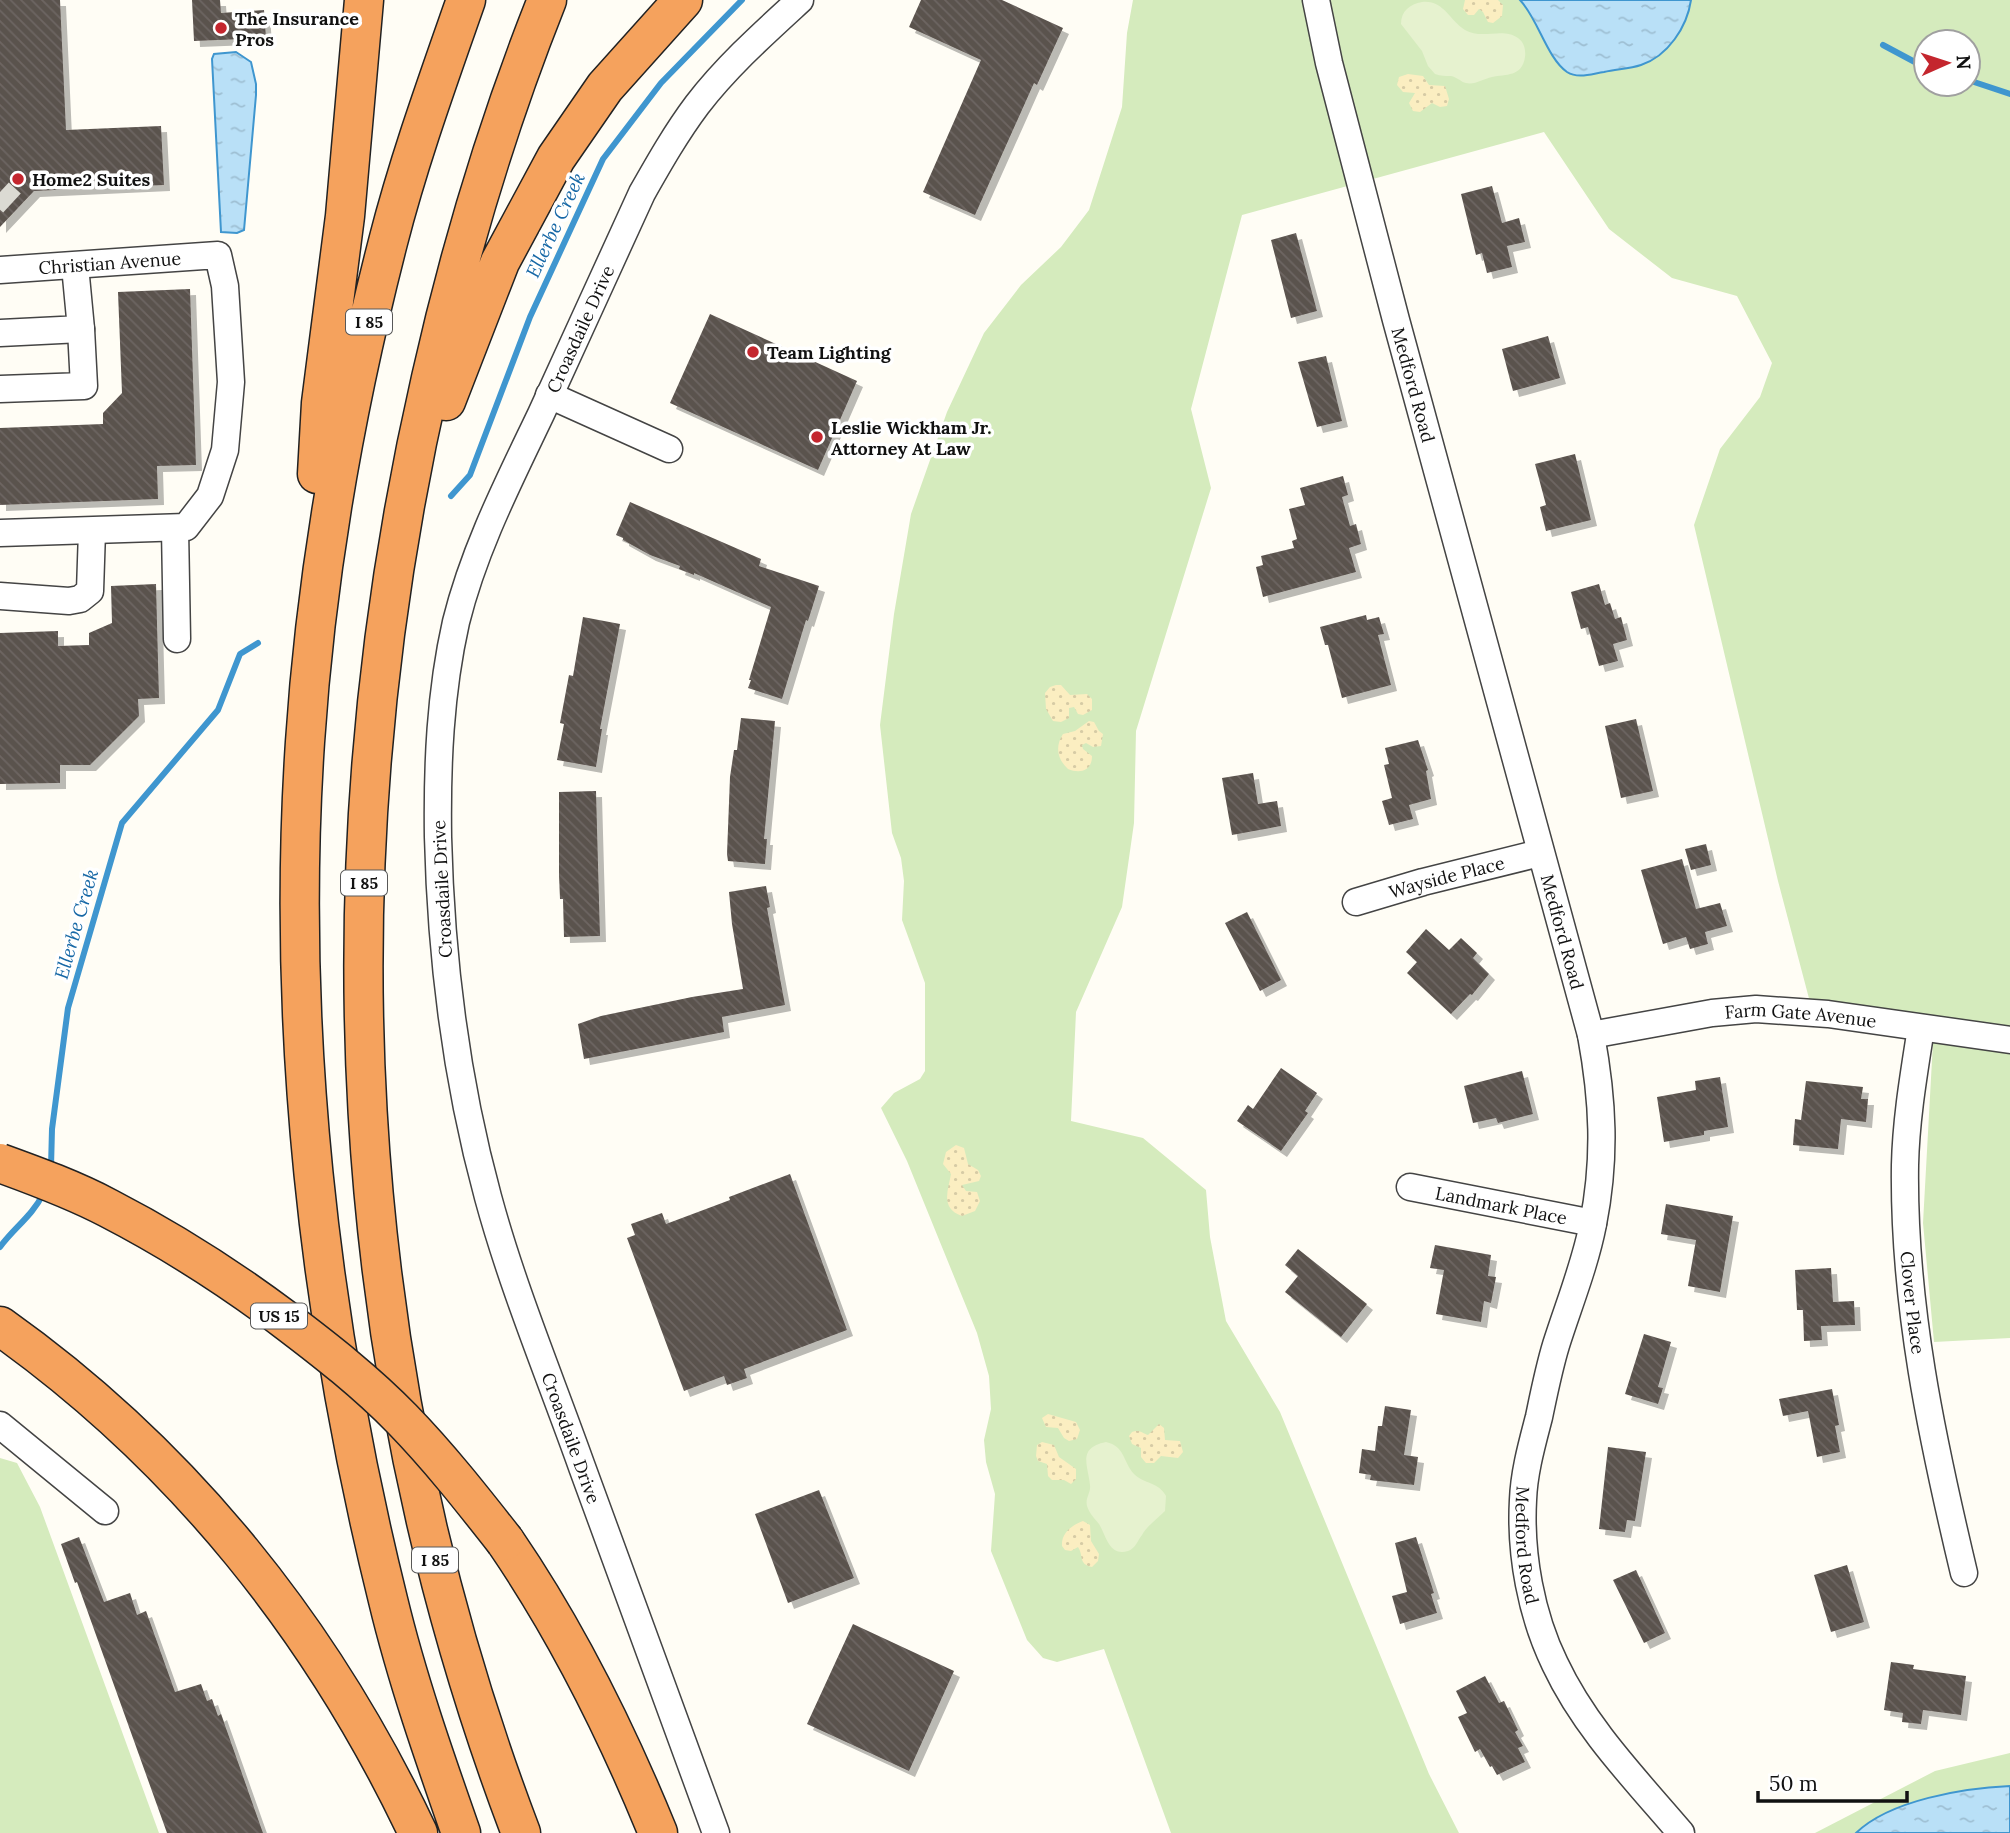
<svg xmlns="http://www.w3.org/2000/svg" width="2010" height="1833" viewBox="0 0 2010 1833" font-family="Lora,serif">
	<style>
		.grass { fill: #d5ebbd; fill-rule: evenodd }
		.sand { fill: url(#sand-dots) }
		.pitch { fill: #e6f2cf }
		.water { fill: url(#water-ripples); stroke: #3f96cf; stroke-width: 2 }
		.lines { fill: none; stroke-linecap: round; stroke-linejoin: round }
		.stream { stroke: #3f96cf; stroke-width: 6 }
		.building { fill: url(#building-back-hatch); filter: url(#shadow) }
		.minor-tunnel { stroke: #dbdad3; stroke-width: 26; stroke-dasharray: 26 13; stroke-linecap: butt }
		.minor-casing { stroke: #444; stroke-width: 29 }
		.highway-casing { stroke: #222; stroke-width: 41 }
		.minor { stroke: #fff; stroke-width: 26 }
		.highway { stroke: #f5a25d; stroke-width: 38 }
		.highway-bridge-casing { stroke: #222; stroke-width: 41; stroke-linecap: butt }
		.highway-bridge { stroke: #f5a25d; stroke-width: 38 }
		.poi-dot { fill: #c4262e; stroke: #fff; stroke-width: 2.5 }
		.labels { text-anchor: middle; dominant-baseline: central; stroke-width: 7; stroke-linejoin: round; paint-order: stroke }
		.shield { fill: #fff; stroke: #585858; stroke-width: 2 }
		.shield-label { font-size: 16px; font-weight: bold; fill: #111 }
		.poi-label { font-size: 18px; font-weight: bold; fill: #111; stroke: #fff; text-anchor: start }
		.street-label { font-size: 18px; fill: #111; stroke: #fff }
		.water-label { font-size: 19px; font-style: italic; fill: #1768a6; stroke: #fff }
	</style>
	<defs>
		<pattern id="sand-dots" width="8" height="8" patternUnits="userSpaceOnUse" patternTransform="scale(1.75)"><rect width="8" height="8" fill="#fbeec1"/><path d="M2 2h.1M6 6h.1" fill="none" stroke="#d6cba5" stroke-width="1.8" stroke-linecap="round"/></pattern>
		<pattern id="water-ripples" width="26" height="14" patternUnits="userSpaceOnUse" patternTransform="scale(1.75)"><rect width="26" height="14" fill="#b9e0f7"/><path d="M2 4q2-2 4 0t4 0M15 11q2-2 4 0t4 0" fill="none" stroke="#9ebfd3"/></pattern>
		<pattern id="building-back-hatch" width="6" height="6" patternUnits="userSpaceOnUse" patternTransform="scale(1.75)"><rect width="6" height="6" fill="#5a524d"/><path d="M-1 5l2 2M0 0l6 6M5-1l2 2" fill="none" stroke="#6d6662"/></pattern>
		<filter id="shadow"><feDropShadow dx="6" dy="6" stdDeviation="0" flood-color="#0004"/></filter>
	</defs>
	<rect width="100%" height="100%" fill="#fffdf5"/>
	<path class="grass" d="M1133,0H2010V1338L1934,1342L1923,1223L1934,1024L1811,1006L1778,881L1694,525L1720,449L1760,397L1772,363L1737,296L1672,278L1609,229L1544,132L1242,215L1191,409L1211,488L1136,731L1134,823L1122,907L1076,1012L1071,1121L1143,1138L1206,1190L1210,1237L1226,1321L1280,1412L1429,1774L1459,1833H1171L1104,1649L1057,1662L1043,1658L1027,1640L991,1551L995,1494L986,1462L984,1440L991,1409L989,1376L977,1333L907,1161L881,1108L894,1093L920,1079L925,1071V983L902,920L904,881L901,858L892,833L880,725L894,614L911,514L947,412L984,333L1021,285L1061,247L1089,210L1122,107L1127,33ZM1926,42H1968V84H1926Z
		M0,1458L17,1463L40,1507L159,1833H0Z
		M2010,1753V1833H1815L1935,1771Z"/>
	<path class="sand" d="M1465,0H1498L1503,5L1502,16L1493,23L1488,22L1483,12L1479,9L1474,15H1468L1463,9Z
		M1408,74L1423,76L1429,85L1445,86L1449,99L1447,106L1440,107L1432,103L1420,112L1413,111L1409,103L1415,93L1403,92L1397,85L1399,77Z
		M1056,685H1061L1070,695L1087,694L1092,699V710L1083,715L1078,714L1074,707L1069,708V718L1061,722L1053,721L1046,709L1045,693L1050,687Z
		M1089,721L1094,722L1099,731L1103,734L1101,746L1093,747L1086,743L1082,745L1083,749L1092,756C1092,771 1080,774 1068,769C1057,759 1055,746 1063,734L1075,731Z
		M956,1145L964,1148L968,1164L978,1170L981,1176L979,1181L962,1185L966,1191L977,1192L980,1201L975,1211L962,1216C940,1208 948,1191 951,1174L943,1164L946,1152Z
		M1048,1414L1076,1422L1080,1430L1077,1439L1069,1441L1064,1438L1058,1428L1046,1427L1042,1418Z
		M1159,1424L1164,1428L1165,1440L1180,1441L1183,1452L1178,1458L1161,1456L1154,1463H1146L1141,1457V1448L1132,1444L1129,1436L1132,1432C1140,1429 1142,1433 1148,1435Z
		M1042,1442L1054,1445L1059,1457L1076,1469V1479L1071,1484L1064,1480H1052L1048,1476L1047,1464L1038,1461L1036,1456L1037,1445Z
		M1083,1521L1090,1525L1091,1541L1099,1554L1098,1561L1092,1567C1078,1564 1084,1556 1078,1547L1071,1551L1065,1550L1062,1546C1061,1533 1072,1525 1083,1521Z"/>
	<path class="pitch" d="M1422,2C1444,0 1449,20 1465,30C1482,40 1503,27 1518,38C1524,42 1526,50 1525,57C1522,77 1506,74 1492,77C1483,79 1475,85 1466,83C1461,82 1457,77 1451,76C1445,76 1441,76 1435,74L1428,66L1422,51L1401,24C1401,11 1410,4 1422,2Z
		M1106,1442C1125,1446 1123,1462 1134,1474C1144,1484 1159,1482 1166,1496L1165,1511C1157,1519 1147,1526 1142,1535C1138,1540 1135,1549 1128,1551C1109,1557 1106,1535 1099,1524C1095,1519 1089,1513 1087,1506C1085,1498 1091,1493 1090,1485C1088,1465 1077,1448 1106,1442Z"/>
	<path class="water" d="M1520,0H1691C1687,27 1668,56 1641,65C1629,69 1616,69 1604,72C1591,74 1578,79 1567,72C1547,58 1538,19 1520,0Z
		M236,52L251,62L256,84V95L244,230L237,233L221,232L212,59L214,54Z
		M2010,1786V1833H1856C1890,1800 1964,1788 2010,1786Z"/>
	<g class="lines">
		<path class="stream" d="M1883,45L1926,68
			M1968,80L2010,94
			M451,496L470,475L530,317L603,159L661,83L742,0
			M51,1167L52,1129L68,1008L122,823L218,710L240,654L258,643
			M0,1247C13,1229 33,1215 43,1194"/>
	</g>
	<path class="building" d="M0,0H60L66,130L161,126L164,185L34,191L0,227Z
		M192,0H220L221,13L264,10L266,38L194,41Z
		M921,0H1002L1063,28L1037,85L1034,83L975,215L923,192L981,60L909,27Z
		M1492,186L1502,223L1519,218L1525,242L1507,246L1512,267L1487,273L1482,253L1476,255L1461,194Z
		M1296,233L1317,311L1291,318L1271,240Z
		M190,289L196,465L157,466L158,499L0,505V428L103,424V413L122,393L118,292Z
		M710,314L857,381L818,470L670,403Z
		M1548,336L1560,378L1513,391L1502,349Z
		M1326,356L1342,421L1317,427L1298,362Z
		M1575,454L1591,520L1546,531L1540,507L1546,505L1535,464Z
		M1343,476L1348,495L1342,497L1350,526L1356,524L1361,544L1349,548L1356,572L1263,597L1256,567L1263,565L1261,556L1294,548L1292,541L1297,539L1289,509L1305,505L1300,488Z
		M630,502L761,559L759,566L819,586L808,621L806,620L782,699L748,688L751,680H749L771,607L694,573V575L679,569L680,566L650,555L623,540V538L616,535Z
		M156,584L159,698L138,699L139,716L90,765H60V783L0,784V633L58,631V646L89,645V633L112,623L111,586Z
		M1599,584L1605,605L1610,603L1615,619L1621,617L1627,640L1613,644L1618,661L1599,666L1588,627L1581,629L1571,592Z
		M1366,615L1367,620L1379,617L1384,634L1378,635L1391,685L1342,698L1328,645H1325L1320,627Z
		M583,617L620,624L600,729H602L596,767L557,760L564,724L560,723L569,675L573,676Z
		M741,718L775,721L764,839H767L765,864L728,861L727,854L730,777L734,750H737Z
		M1636,719L1653,791L1621,798L1605,726Z
		M1418,740L1428,770L1426,771L1431,799L1409,805L1413,819L1389,825L1382,801L1392,798L1384,765L1389,764L1385,748Z
		M1253,773L1258,804L1277,801L1281,826L1232,835L1222,778Z
		M596,791L600,936L564,937L563,899H560L559,875V792Z
		M1706,844L1711,865L1691,870L1685,849Z
		M1682,859L1696,909L1720,903L1727,926L1705,932L1708,944L1690,949L1686,937L1663,944L1641,870Z
		M766,886L770,907L767,908L785,1005L722,1017L724,1032L584,1059L578,1024L601,1016L692,997L743,989L732,924L729,892Z
		M1247,912L1281,980L1260,991L1225,923Z
		M1426,929L1449,950L1461,938L1477,953L1473,958L1489,974L1472,995L1470,994L1451,1014L1407,973L1417,962L1406,952Z
		M1281,1068L1317,1093L1305,1111L1308,1113L1281,1151L1237,1121L1248,1105L1253,1109Z
		M1522,1071L1533,1114L1498,1123L1496,1118L1473,1123L1464,1086Z
		M1720,1077L1728,1127L1704,1131V1135L1664,1142L1657,1097L1696,1090L1695,1081Z
		M1806,1081L1863,1087L1861,1099H1868L1866,1122L1841,1119L1838,1149L1793,1145L1795,1119L1801,1120Z
		M790,1174L847,1330L744,1369L747,1378L727,1385L724,1376L684,1391L627,1238L635,1235L631,1224L662,1213L666,1224L730,1200L729,1197Z
		M1666,1204L1733,1216L1720,1292L1688,1286L1696,1240L1661,1234Z
		M1435,1245L1491,1255L1488,1276L1496,1277L1491,1303L1484,1301L1481,1322L1436,1314L1444,1270L1430,1268Z
		M1298,1249L1367,1304L1341,1337L1285,1292L1298,1276L1285,1265Z
		M1831,1268L1833,1302L1854,1301L1855,1325L1821,1326L1822,1340L1804,1341L1803,1310H1797L1795,1270Z
		M1644,1334L1671,1342L1658,1387L1663,1388L1658,1404L1625,1394Z
		M1832,1389L1839,1425L1835,1426L1840,1452L1817,1457L1808,1411L1783,1416L1779,1399Z
		M1385,1406L1411,1410L1404,1455L1418,1457L1414,1485L1370,1480L1371,1475L1359,1473L1362,1449L1375,1451L1378,1426H1382Z
		M1608,1447L1646,1452L1635,1521L1627,1520L1625,1532L1599,1529Z
		M819,1490L854,1578L788,1603L755,1514Z
		M79,1537L104,1602L130,1593L137,1615L146,1611L175,1692L201,1684L207,1701L212,1699L218,1716L221,1714L263,1833H167L77,1582L75,1583L61,1544Z
		M1416,1537L1434,1593L1431,1594L1437,1613L1400,1624L1392,1596L1407,1592L1395,1543Z
		M1847,1565L1864,1622L1831,1632L1814,1575Z
		M1636,1570L1665,1633L1644,1643L1613,1580Z
		M853,1624L954,1671L909,1771L807,1724Z
		M1891,1662L1914,1665L1913,1669L1966,1676L1961,1715L1923,1710L1921,1724L1902,1722L1903,1713L1884,1710Z
		M1485,1676L1499,1703L1504,1701L1518,1730L1515,1732L1523,1746L1518,1748L1525,1762L1497,1775L1492,1766L1490,1767L1480,1749L1475,1752L1458,1717L1467,1713L1456,1691Z"/>
	<g class="lines">
		<path class="minor-tunnel" d="M0,192L12,203"/>
		<defs>
			<g id="minor">
				<path id="s1" d="M1316,0L1329,63L1396,320L1591,1035C1603,1100 1606,1158 1593,1224C1585,1265 1569,1304 1556,1345C1549,1368 1544,1393 1539,1417C1532,1444 1524,1472 1523,1500C1520,1554 1531,1615 1555,1664C1585,1728 1636,1780 1681,1833"/>
				<path id="s2" d="M0,270L218,255L225,286L231,382L225,450L210,496L186,527L0,533"/>
				<path d="M0,333L81,329L75,266"/>
				<path d="M0,389L84,386L81,329"/>
				<path d="M549,395L669,449"/>
				<path d="M175,529L177,639"/>
				<path d="M0,596L69,601L80,599L90,591L92,531"/>
				<path id="s3" d="M1356,902L1423,882L1540,853"/>
				<path id="s4" d="M1921,1028C1914,1073 1906,1119 1905,1165C1903,1304 1932,1439 1964,1573"/>
				<path id="s5" d="M1591,1035L1712,1013L1756,1009L1828,1014L2010,1040"/>
				<path id="s6" d="M1410,1187L1593,1223"/>
				<path d="M0,1425L105,1511"/>
				<path id="s7" d="M716,1833C671,1711 627,1589 582,1467C550,1377 513,1289 488,1197C456,1080 441,959 438,837C437,765 440,693 456,622C474,549 509,481 541,414C575,340 608,267 642,193C659,163 676,133 697,105C727,66 764,33 800,0"/>
			</g>
			<path id="highway" d="M446,401L500,262L556,158L605,87L683,0
				M317,474L321,403L345,216L364,0
				M0,1326C183,1456 322,1630 418,1833
				M505,1541C568,1633 616,1730 658,1833
				M461,1833C434,1756 407,1679 388,1600C319,1322 286,1027 305,742C316,574 346,405 388,242C409,160 438,80 466,0
				M521,1833C343,1366 320,863 431,378C460,249 498,123 547,0"/>
		</defs>
		<use href="#minor" class="minor-casing"/>
		<use href="#highway" class="highway-casing"/>
		<use href="#minor" class="minor"/>
		<use href="#highway" class="highway"/>
		<defs>
			<path id="highway-bridge" d="M0,1163C36,1176 74,1190 108,1208C170,1240 228,1277 284,1319C325,1350 366,1382 402,1419C439,1457 472,1499 505,1541"/>
		</defs>
		<use href="#highway-bridge" class="highway-bridge-casing"/>
		<use href="#highway-bridge" class="highway-bridge"/>
	</g>
	<g class="poi-dot">
		<circle cx="221" cy="28" r="7"/>
		<circle cx="18" cy="179" r="7"/>
		<circle cx="753" cy="352" r="7"/>
		<circle cx="817" cy="437" r="7"/>
	</g>
	<g class="labels">
		<g class="shield">
			<rect x="346" y="309.5" width="46" height="25" rx="5"/>
			<rect x="341" y="870.5" width="46" height="25" rx="5"/>
			<rect x="251" y="1303.5" width="56" height="25" rx="5"/>
			<rect x="412" y="1547.5" width="46" height="25" rx="5"/>
		</g>
		<g class="shield-label">
			<text x="369" y="322">I 85</text>
			<text x="364" y="883">I 85</text>
			<text x="279" y="1316">US 15</text>
			<text x="435" y="1560">I 85</text>
		</g>
		<g class="poi-label">
			<text x="235" y="18">The Insurance<tspan x="235" dy="21">Pros</tspan></text>
			<text x="32" y="179">Home2 Suites</text>
			<text x="767" y="352">Team Lighting</text>
			<text x="831" y="427">Leslie Wickham Jr.<tspan x="831" dy="21">Attorney At Law</tspan></text>
		</g>
		<g class="street-label">
			<text stroke="none"><textPath href="#s2" startOffset="110">Christian Avenue</textPath></text>
			<text stroke="none"><textPath href="#s7" startOffset="1575">Croasdaile Drive</textPath></text>
			<text stroke="none"><textPath href="#s1" startOffset="397">Medford Road</textPath></text>
			<text stroke="none"><textPath href="#s3" startOffset="94">Wayside Place</textPath></text>
			<text transform="translate(442 889) rotate(-93)">Croasdaile Drive</text>
			<text stroke="none"><textPath href="#s1" startOffset="964">Medford Road</textPath></text>
			<text stroke="none"><textPath href="#s5" startOffset="212">Farm Gate Avenue</textPath></text>
			<text stroke="none"><textPath href="#s6" startOffset="93">Landmark Place</textPath></text>
			<text stroke="none"><textPath href="#s4" startOffset="276">Clover Place</textPath></text>
			<text transform="translate(571 1438) rotate(70)">Croasdaile Drive</text>
			<text stroke="none"><textPath href="#s1" startOffset="1592">Medford Road</textPath></text>
		</g>
		<g class="water-label">
			<text transform="translate(555 225) rotate(-65)">Ellerbe Creek</text>
			<text transform="translate(76 924) rotate(-74)">Ellerbe Creek</text>
		</g>
	</g>
	<g transform="translate(1947 63) rotate(87)"><circle r="33" fill="#ffffff" stroke="#a0a0a0" stroke-width="2"/>
	<path d="M0-5L12 26L0 18L-12 26Z" fill="#c4262e"/>
	<text y="-10" font-size="19" font-weight="bold" text-anchor="middle" fill="#111111">N</text>
	</g>
	<path d="M1758 1791v10h149v-10" fill="none" stroke="#111111" stroke-width="3.5"/>
	<text x="1769" y="1791" font-size="21" fill="#111111" stroke="#ffffff" stroke-width="5" paint-order="stroke">50 m</text>
</svg>
